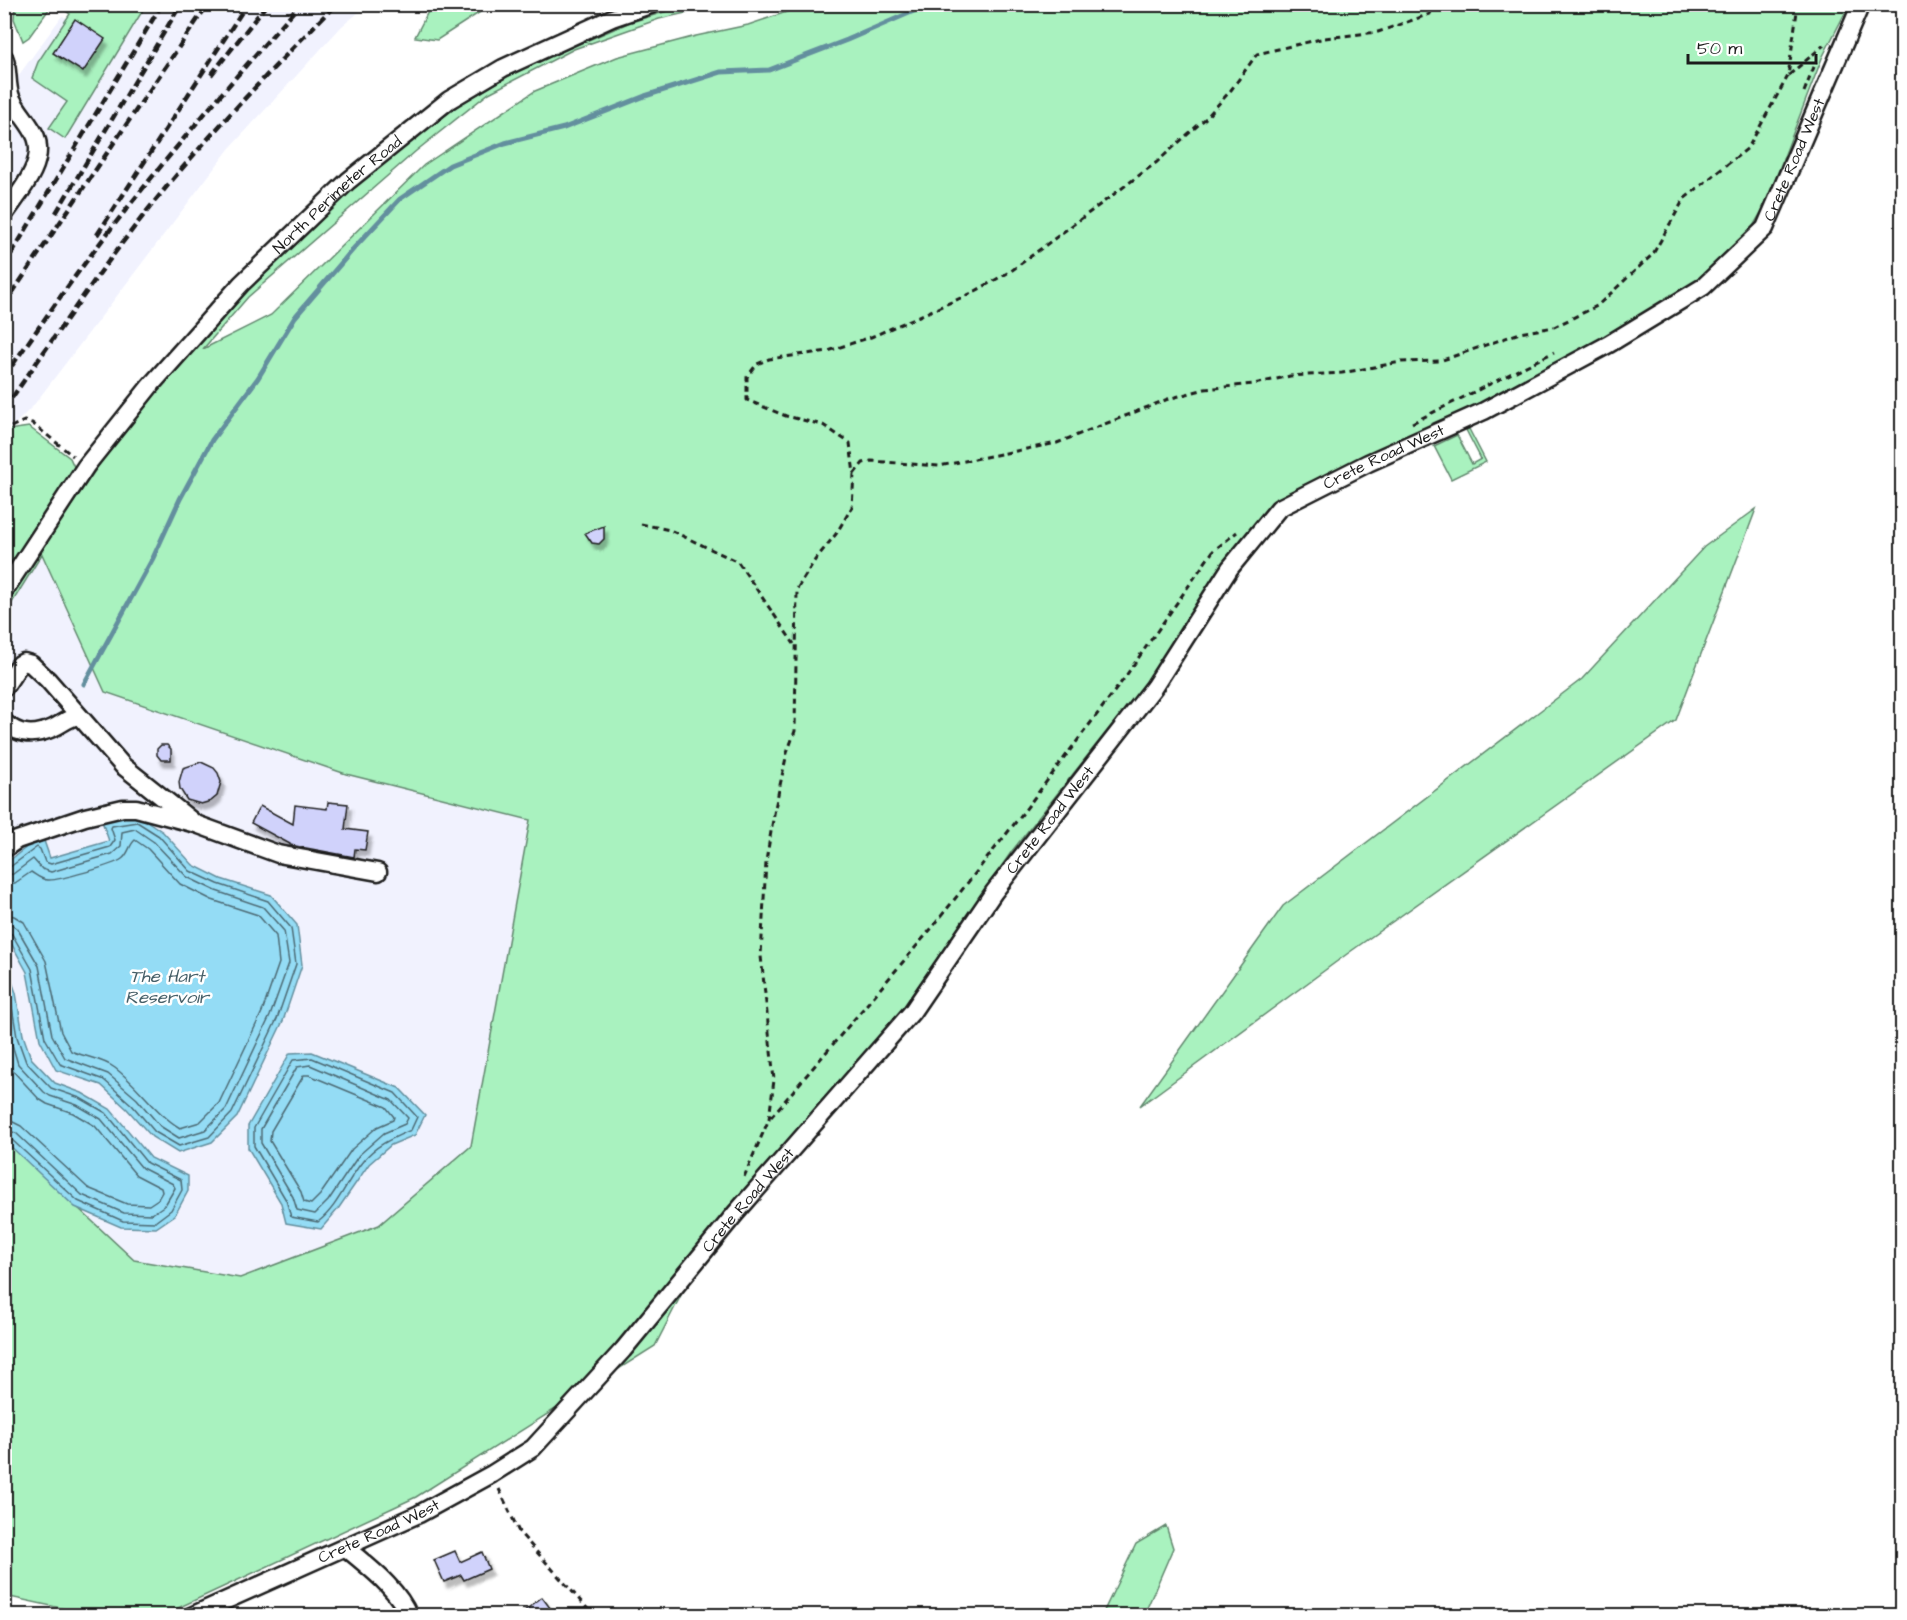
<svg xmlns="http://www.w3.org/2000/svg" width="1907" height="1620" viewBox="0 0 1907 1620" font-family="'Architects Daughter',sans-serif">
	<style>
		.built { fill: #f1f2fe }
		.green { fill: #a9f2bf; stroke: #62876e; stroke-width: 1.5 }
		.water { fill: #94dcf5; stroke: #648f9e; stroke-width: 1.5 }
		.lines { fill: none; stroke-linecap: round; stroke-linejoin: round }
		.shore { stroke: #4c6973; stroke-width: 1.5 }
		.stream { stroke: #648f9e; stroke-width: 5 }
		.building { fill: #d0d2fb; stroke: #1c1c1c; stroke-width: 1.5; filter: url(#shadow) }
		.minor-casing { stroke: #1c1c1c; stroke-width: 21 }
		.path { stroke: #1c1c1c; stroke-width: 3; stroke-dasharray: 6 4.5; stroke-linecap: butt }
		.minor { stroke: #fff; stroke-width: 16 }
		.rail { stroke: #1c1c1c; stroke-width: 4.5; stroke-dasharray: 9 4.5; stroke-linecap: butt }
		.labels { text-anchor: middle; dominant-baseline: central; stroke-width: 5; stroke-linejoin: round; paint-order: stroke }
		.street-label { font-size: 16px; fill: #1c1c1c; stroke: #fff }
		.water-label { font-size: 18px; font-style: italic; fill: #465f68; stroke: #fff }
	</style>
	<defs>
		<filter id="shadow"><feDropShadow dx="3.5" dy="6" stdDeviation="1.5" flood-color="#0004"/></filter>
	</defs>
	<rect width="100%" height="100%" fill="#fff"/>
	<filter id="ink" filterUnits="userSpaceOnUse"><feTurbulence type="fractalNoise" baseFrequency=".0167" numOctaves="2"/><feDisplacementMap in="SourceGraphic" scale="12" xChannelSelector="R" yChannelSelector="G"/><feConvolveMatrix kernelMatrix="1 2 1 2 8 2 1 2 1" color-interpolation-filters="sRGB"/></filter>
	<g filter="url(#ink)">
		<path class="built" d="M136,5H368L342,26L229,149L33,406L5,434V94L62,16L117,35Z
			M42,553L105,692L354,776L530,820L471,1146L379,1225L240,1278L134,1260L5,1141L4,613Z"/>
		<path class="green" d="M432,4H491V5L437,40L415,37Z
			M15,5H52L29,37L23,41L14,19Z
			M57,5H146L65,139L49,128L67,102L32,78L38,62L70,14Z
			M687,5H721L659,19L574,49L489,93L416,151L248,297L203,349L271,315L424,165L535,91L617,57L696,36L748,25L807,5H1849L1822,58L1765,206L1749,233L1706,277L1592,348L1404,442L1286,495L1271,507L1148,685L1111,726L1012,851L893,1022L723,1213L655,1346L416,1497L163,1615H93L5,1596V1140L134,1260L240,1278L379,1225L471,1146L530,820L346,774L105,692L42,554L5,614V604L113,444L192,349L267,269L344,196L400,149L462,103L523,68L628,23Z
			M29,427L70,458L75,469L5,574V435L8,430Z
			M1469,429L1486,462L1451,479L1434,446L1457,435L1472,464L1481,459L1466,430Z
			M1756,509L1676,720L1347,954L1140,1106L1283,906L1582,679L1704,547Z
			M1166,1526L1173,1548L1144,1615H1102L1136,1544Z"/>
		<path class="water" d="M138,815L163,832L193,865L221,879L271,895L297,925L302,965L283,1021L237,1117L212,1142L178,1153L152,1137L127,1109L101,1085L56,1070L40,1040L27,972L5,932V864L42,835L50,858L109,841L102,821Z
			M5,962L16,993L23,1035L31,1058L55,1083L82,1093L110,1109L151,1158L188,1176V1191L175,1215L156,1228L121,1227L75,1207L5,1141Z
			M312,1052L399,1088L425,1115L415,1135L391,1145L369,1164L338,1209L321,1229L286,1223L281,1203L248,1148V1126L290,1053Z"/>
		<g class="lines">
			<path class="shore" d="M4,868L10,867L37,847L40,849L45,862L51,864L110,847L115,840L111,828L112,826L137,822L159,836L190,871L218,884L268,901L291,928L296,964L277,1019L232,1113L209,1137L179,1146L155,1132L132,1105L104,1080L60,1064L45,1038L32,969L12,934L4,931
				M4,875L13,874L33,859L42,869L51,872L112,854L121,846L122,832L135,829L154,842L187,877L216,891L263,907L284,931L289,963L270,1016L226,1109L205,1130L179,1138L160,1126L137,1099L108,1074L65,1058L52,1035L39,966L17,928L11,924L4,923
				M4,884L15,883L31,872C36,875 41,880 48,880C57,881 114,865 122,859C129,854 129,845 135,840L148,849L180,884L212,900L258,915L276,936L279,963L262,1012L219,1103L200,1122L180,1128C155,1113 139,1086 115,1068C103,1059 85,1057 71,1051L61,1032L46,961L24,922L14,916L4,914
				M4,979L10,995L17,1037L26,1062L51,1088L80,1098L106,1113L147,1163L181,1180L182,1190L171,1210L155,1222L123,1221L78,1201L11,1139L4,1137
				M4,1007L10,1038L18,1064L44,1092L50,1096L77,1105L101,1119L142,1168L173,1184L175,1188L165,1205L152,1214L124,1213L82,1195L16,1133L4,1130
				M4,1051L13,1071L39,1099L47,1104L73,1113L95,1126L136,1175L161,1188L162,1192L158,1199L149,1205L127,1204L88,1188L21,1126L13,1122L4,1121
				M312,1058L395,1093L417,1117L411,1130C393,1138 376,1145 363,1161C347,1180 338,1207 318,1222L291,1217L286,1200L254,1146V1128L293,1060Z
				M310,1065L391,1100L408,1118L405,1124L384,1133L359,1155L328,1201L315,1214L297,1210L293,1197L261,1143V1129L297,1067Z
				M304,1075H309L386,1107L394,1117L393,1120L377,1127L352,1149L320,1195L311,1204L304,1202L301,1192L270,1141L271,1131Z"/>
			<path class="stream" d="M84,684L153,558L180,499L212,440L258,378L295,317L355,247L400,199L450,165L505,143L564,128L645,96L721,72L769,70L847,40L930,4"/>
		</g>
		<path class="building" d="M75,19L105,39L83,72L53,53Z
			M604,526V539L599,544L592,543L585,533Z
			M161,745H167L171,749V760H161L157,755V749Z
			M201,762L214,768L218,773L221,782L217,796L211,801L201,804L187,800L180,789L179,782L183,768Z
			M328,802L348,804L345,829L368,832L365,850L355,849L354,857L290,845V844L251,823L260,806L293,824L295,805L327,809Z
			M455,1551L460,1562L482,1552L489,1569L464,1580L461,1575L444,1582L434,1560Z
			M542,1597L556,1616H518Z"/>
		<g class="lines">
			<defs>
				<g id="minor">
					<path d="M4,57C9,69 6,85 11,97C17,111 30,123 36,137C46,164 18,194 4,215"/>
					<path id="s1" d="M4,591L86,466L150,386L241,284L348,181L449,100L503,68L612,18L653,4"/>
					<path d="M4,688L20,664L24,662L31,664L48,680L123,766L192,821"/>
					<path d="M4,722C19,736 35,736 53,728C62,724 69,717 79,716"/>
					<path d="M4,849L17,840L85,817L123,808H136L196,824L278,854L378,872"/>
					<path d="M345,1547C368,1567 397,1587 409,1616"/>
					<path id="s2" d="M191,1616L419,1514L492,1474L533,1448L623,1350L735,1214L912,1012L994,892L1154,687L1230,568L1279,508L1368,463L1484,411L1609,344L1703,287L1765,228L1861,4"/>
				</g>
			</defs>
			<use href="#minor" class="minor-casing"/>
			<path class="path" d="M1789,75L1824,45
				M1804,92L1816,62
				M1412,423L1554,352
				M11,427L24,421L32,423L73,456
				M854,474L863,463L871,461L939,466L1057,443L1168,399L1205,389L1254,384L1290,376L1342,373L1401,362L1440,361L1520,333L1554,327L1597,306L1653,254L1684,199L1748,148L1788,76L1798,4
				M641,524L670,530L738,562L794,644
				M771,1117L931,929L1019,818L1123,680L1213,551L1237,532
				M744,1177L769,1119L774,1080L761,956L766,861L775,808L787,753L795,731L797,589L815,560L836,534L852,507L854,474L850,443L823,425L786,416L747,400V377L757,364L769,359L828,351L871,337L972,293L1011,271L1157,162L1206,118L1231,90L1257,54L1325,38L1378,32L1430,14L1434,4
				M499,1489L519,1532L594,1616
				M165,1616L177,1610"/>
			<use href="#minor" class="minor"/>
			<path class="rail" d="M211,75L267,4
				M56,213L181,4
				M97,235L247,4
				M4,266L162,4
				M4,305L208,4
				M4,377C35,333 65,289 97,247C161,163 230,83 300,4
				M4,409C50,344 94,278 143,216C202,141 269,72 336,4"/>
		</g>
	</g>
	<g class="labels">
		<g class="street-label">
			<text stroke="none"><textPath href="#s2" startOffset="2222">Crete Road West</textPath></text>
			<text stroke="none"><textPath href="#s1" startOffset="520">North Perimeter Road</textPath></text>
			<text stroke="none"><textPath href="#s2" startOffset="1700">Crete Road West</textPath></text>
			<text stroke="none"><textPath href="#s2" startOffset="1196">Crete Road West</textPath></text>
			<text stroke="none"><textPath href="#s2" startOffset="710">Crete Road West</textPath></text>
			<text stroke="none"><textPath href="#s2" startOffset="206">Crete Road West</textPath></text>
		</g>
		<g class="water-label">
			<text x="167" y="976">The Hart<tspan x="167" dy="21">Reservoir</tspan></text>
		</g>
	</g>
	<rect width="1907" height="1620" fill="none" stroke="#fff" stroke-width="24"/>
	<rect x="12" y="12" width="1883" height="1596" fill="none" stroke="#1c1c1c" stroke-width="2" filter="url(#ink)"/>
	<path d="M1688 54v9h128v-9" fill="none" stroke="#1c1c1c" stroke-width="3"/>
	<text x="1697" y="54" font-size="18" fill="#1c1c1c" stroke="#ffffff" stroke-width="4.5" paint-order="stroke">50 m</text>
</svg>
